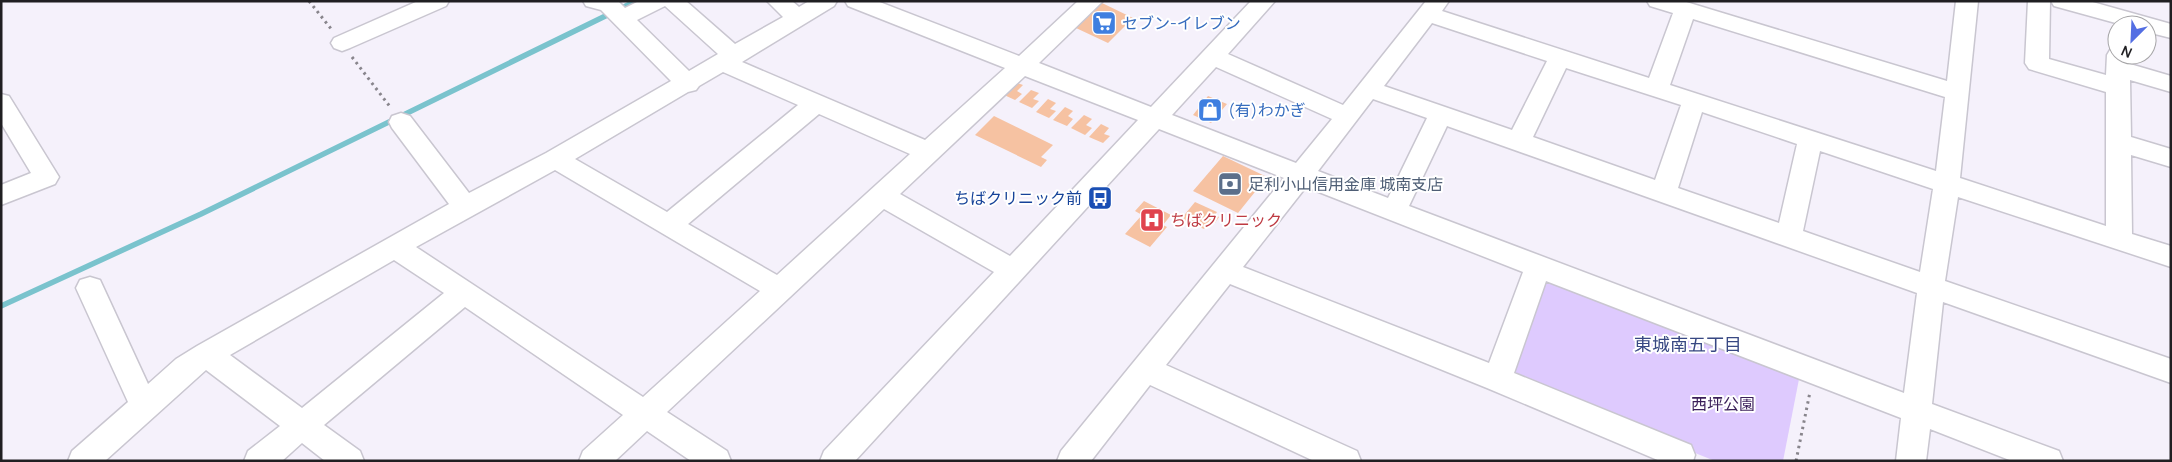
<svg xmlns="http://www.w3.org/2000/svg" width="2172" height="462" viewBox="0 0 2172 462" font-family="Manrope,'Noto Sans JP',sans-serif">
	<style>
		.green { fill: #decafe }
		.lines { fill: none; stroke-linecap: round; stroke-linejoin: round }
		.stream { stroke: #7ac3cd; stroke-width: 5.5 }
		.building { fill: #f6c2a2 }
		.minor-casing { stroke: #c9c6d0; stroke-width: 3 }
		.path { stroke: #88858c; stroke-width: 3; stroke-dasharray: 2.5 4; stroke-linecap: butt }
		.minor { fill: #fff; fill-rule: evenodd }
		.labels { text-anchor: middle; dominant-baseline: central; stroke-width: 4; stroke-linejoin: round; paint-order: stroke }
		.shop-label { font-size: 16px; fill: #366cbe; stroke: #fff; text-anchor: start }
		.service-label { font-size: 16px; fill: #4e5e75; stroke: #fff; text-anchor: start }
		.transit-label { font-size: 16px; fill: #164399; stroke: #fff; text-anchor: end }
		.health-label { font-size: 16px; fill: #be3a42; stroke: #fff; text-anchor: start }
		.park-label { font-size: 16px; fill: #3b1f5a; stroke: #fff }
		.neighbourhood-label { font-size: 18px; fill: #384883; stroke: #fff }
	</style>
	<rect width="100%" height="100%" fill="#f5f1fb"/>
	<path class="green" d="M1558,283L1800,374L1783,461H1715L1521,383L1513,369L1545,284Z"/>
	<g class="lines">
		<path class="stream" d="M1,306L201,214L636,1"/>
	</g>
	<path class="building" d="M1102,3L1133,18L1108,43L1076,28Z
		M1015,82L1023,85L1017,91L1022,94L1015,100L1002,94Z
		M1031,90L1039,93L1033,99L1039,101L1032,108L1019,102Z
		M1208,96L1227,104L1211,123L1193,115Z
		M1048,99L1056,103L1050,109L1056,111L1049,118L1036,112Z
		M1065,107L1073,111L1068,116L1073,119L1067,126L1053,120Z
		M1084,115L1092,119L1086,125L1092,128L1085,135L1071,128Z
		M994,116L1053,145L1041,157L1047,160L1041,167L975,135Z
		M1101,124L1109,128L1104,134L1110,136L1103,143L1089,137Z
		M1223,156L1267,177L1238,213L1193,191Z
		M1144,201L1171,215L1163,225L1167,227L1150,247L1125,234L1142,215L1135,211Z
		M1195,202L1217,212L1215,215L1219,217L1215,223L1210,220L1204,229L1181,219Z"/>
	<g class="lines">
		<defs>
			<path id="minor" d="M418,1H449L446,6L350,48L342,51L334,48L331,43L334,38Z
				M583,1H618L625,8L639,1H686L735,44L783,17L767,1H792L799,7L809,1H837L834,6L742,62L925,140L1005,68L848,6L845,1H877L1019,56L1078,1H1103L1039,63L1151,107L1251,1H1275L1228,54L1343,105L1426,1H1449L1442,11L1649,78L1673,13L1650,6L1647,1H1683L1947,81L1956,1H1978L1960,178L2106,226V92L2029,69L2025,63L2028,1H2050L2049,59L2106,75L2107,55L2110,50L2117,48V55H2129L2130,64L2171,76V92L2130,80L2131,137L2171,149V167L2131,155L2132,234L2171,246V267L1958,197L1945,281L2171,359V383L1943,302L1932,404L2059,451L2063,461H2012L1930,429L1926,461H1896L1901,418L1546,281L1514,373L1691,445L1695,455L1693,461H1660L1487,388L1230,284L1166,365L1357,451L1361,461H1314L1150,385L1091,461H1057L1061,451L1284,178L1159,129L855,461H820L824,451L994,272L884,209L667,412L727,451L731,461H691L647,431L615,461H579L583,451L623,415L465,307L324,425L360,451L364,461H325L302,443L282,461H244L248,451L280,426L206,370L105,461H68L72,451L128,402L76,288L80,280L90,277L100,280L148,384L176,359L197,346L449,204L392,128L389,122L392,116L401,113L410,116L469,193L546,153L671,81L601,10L586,6ZM665,6L718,54L689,71L637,20ZM1693,19L1945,97L1936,171L1670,85ZM1432,23L1547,61L1512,130L1384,86ZM1216,67L1332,119L1296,163L1172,115ZM1566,68L1681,105L1655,180L1533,137ZM723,72L798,105L667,212L575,159L688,92L696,90L699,86ZM1025,76L1138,120L1010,256L900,194ZM1373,99L1427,118L1388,198L1318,171ZM1702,112L1797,144L1779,223L1678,188ZM819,114L910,154L777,275L688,224ZM1447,126L1917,293L1904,393L1409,206ZM1820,151L1933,189L1920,272L1803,231ZM555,170L760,291L643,397L416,247ZM1306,187L1523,272L1489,363L1243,267ZM394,260L444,293L302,408L230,355Z
				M2051,1H2089L2171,24V38L2147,32V25H2123L2054,6Z
				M1,94L9,96L59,177L55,184L1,205V185L31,173L1,123Z"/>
		</defs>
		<use href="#minor" class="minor-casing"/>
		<path class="path" d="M309,1L332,30
			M352,57L391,108
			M1796,461L1810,392"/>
		<use href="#minor" class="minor"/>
	</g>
	<defs>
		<symbol id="supermarket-square" viewBox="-11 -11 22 22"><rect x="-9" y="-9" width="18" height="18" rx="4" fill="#3f7fe0" stroke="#fff"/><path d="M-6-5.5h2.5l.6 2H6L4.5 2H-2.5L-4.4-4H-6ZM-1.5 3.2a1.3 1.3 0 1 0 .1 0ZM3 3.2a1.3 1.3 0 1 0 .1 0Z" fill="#fff"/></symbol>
		<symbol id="shop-square" viewBox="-11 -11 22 22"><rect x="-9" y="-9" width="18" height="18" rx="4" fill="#3f7fe0" stroke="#fff"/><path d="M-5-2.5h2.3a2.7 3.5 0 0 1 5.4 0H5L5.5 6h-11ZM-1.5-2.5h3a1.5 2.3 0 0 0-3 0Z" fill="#fff"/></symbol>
		<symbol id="bank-square" viewBox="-11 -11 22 22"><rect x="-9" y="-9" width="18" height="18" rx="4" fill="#5c6f8a" stroke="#fff"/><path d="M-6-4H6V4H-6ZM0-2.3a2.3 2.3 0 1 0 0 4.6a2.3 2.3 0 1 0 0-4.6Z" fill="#fff"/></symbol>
		<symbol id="bus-square" viewBox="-11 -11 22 22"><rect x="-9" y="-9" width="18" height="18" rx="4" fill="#1a4fb4" stroke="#fff"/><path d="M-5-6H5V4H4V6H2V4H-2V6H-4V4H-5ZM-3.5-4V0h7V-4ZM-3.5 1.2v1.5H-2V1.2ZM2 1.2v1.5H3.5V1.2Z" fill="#fff"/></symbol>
		<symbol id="hospital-square" viewBox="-11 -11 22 22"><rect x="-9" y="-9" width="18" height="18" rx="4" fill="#e0444e" stroke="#fff"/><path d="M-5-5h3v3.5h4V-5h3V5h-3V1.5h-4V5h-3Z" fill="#fff"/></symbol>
	</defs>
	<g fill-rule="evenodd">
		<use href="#supermarket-square" x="1090" y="9" width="28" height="28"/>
		<use href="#shop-square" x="1196" y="96" width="28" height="28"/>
		<use href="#bank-square" x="1216" y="170" width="28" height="28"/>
		<use href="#bus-square" x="1086" y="184" width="28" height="28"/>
		<use href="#hospital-square" x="1138" y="206" width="28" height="28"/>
	</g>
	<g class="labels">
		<g class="shop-label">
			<text x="1122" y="23">セブン-イレブン</text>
			<text x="1228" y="110">(有)わかぎ</text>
		</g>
		<g class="service-label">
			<text x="1248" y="184">足利小山信用金庫 城南支店</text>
		</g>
		<g class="transit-label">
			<text x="1082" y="198">ちばクリニック前</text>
		</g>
		<g class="health-label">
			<text x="1170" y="220">ちばクリニック</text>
		</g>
		<g class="park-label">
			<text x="1723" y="404">西坪公園</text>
		</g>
		<g class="neighbourhood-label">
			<text x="1688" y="344">東城南五丁目</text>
		</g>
	</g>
	<rect width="2172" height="462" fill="none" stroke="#201f22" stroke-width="5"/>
	<g transform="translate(2132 40) rotate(204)"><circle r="24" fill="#ffffff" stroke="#a6a5a7"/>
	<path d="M0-4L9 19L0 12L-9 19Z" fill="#536ee3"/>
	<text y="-8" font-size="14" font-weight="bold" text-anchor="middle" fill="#201f22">N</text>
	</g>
</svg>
